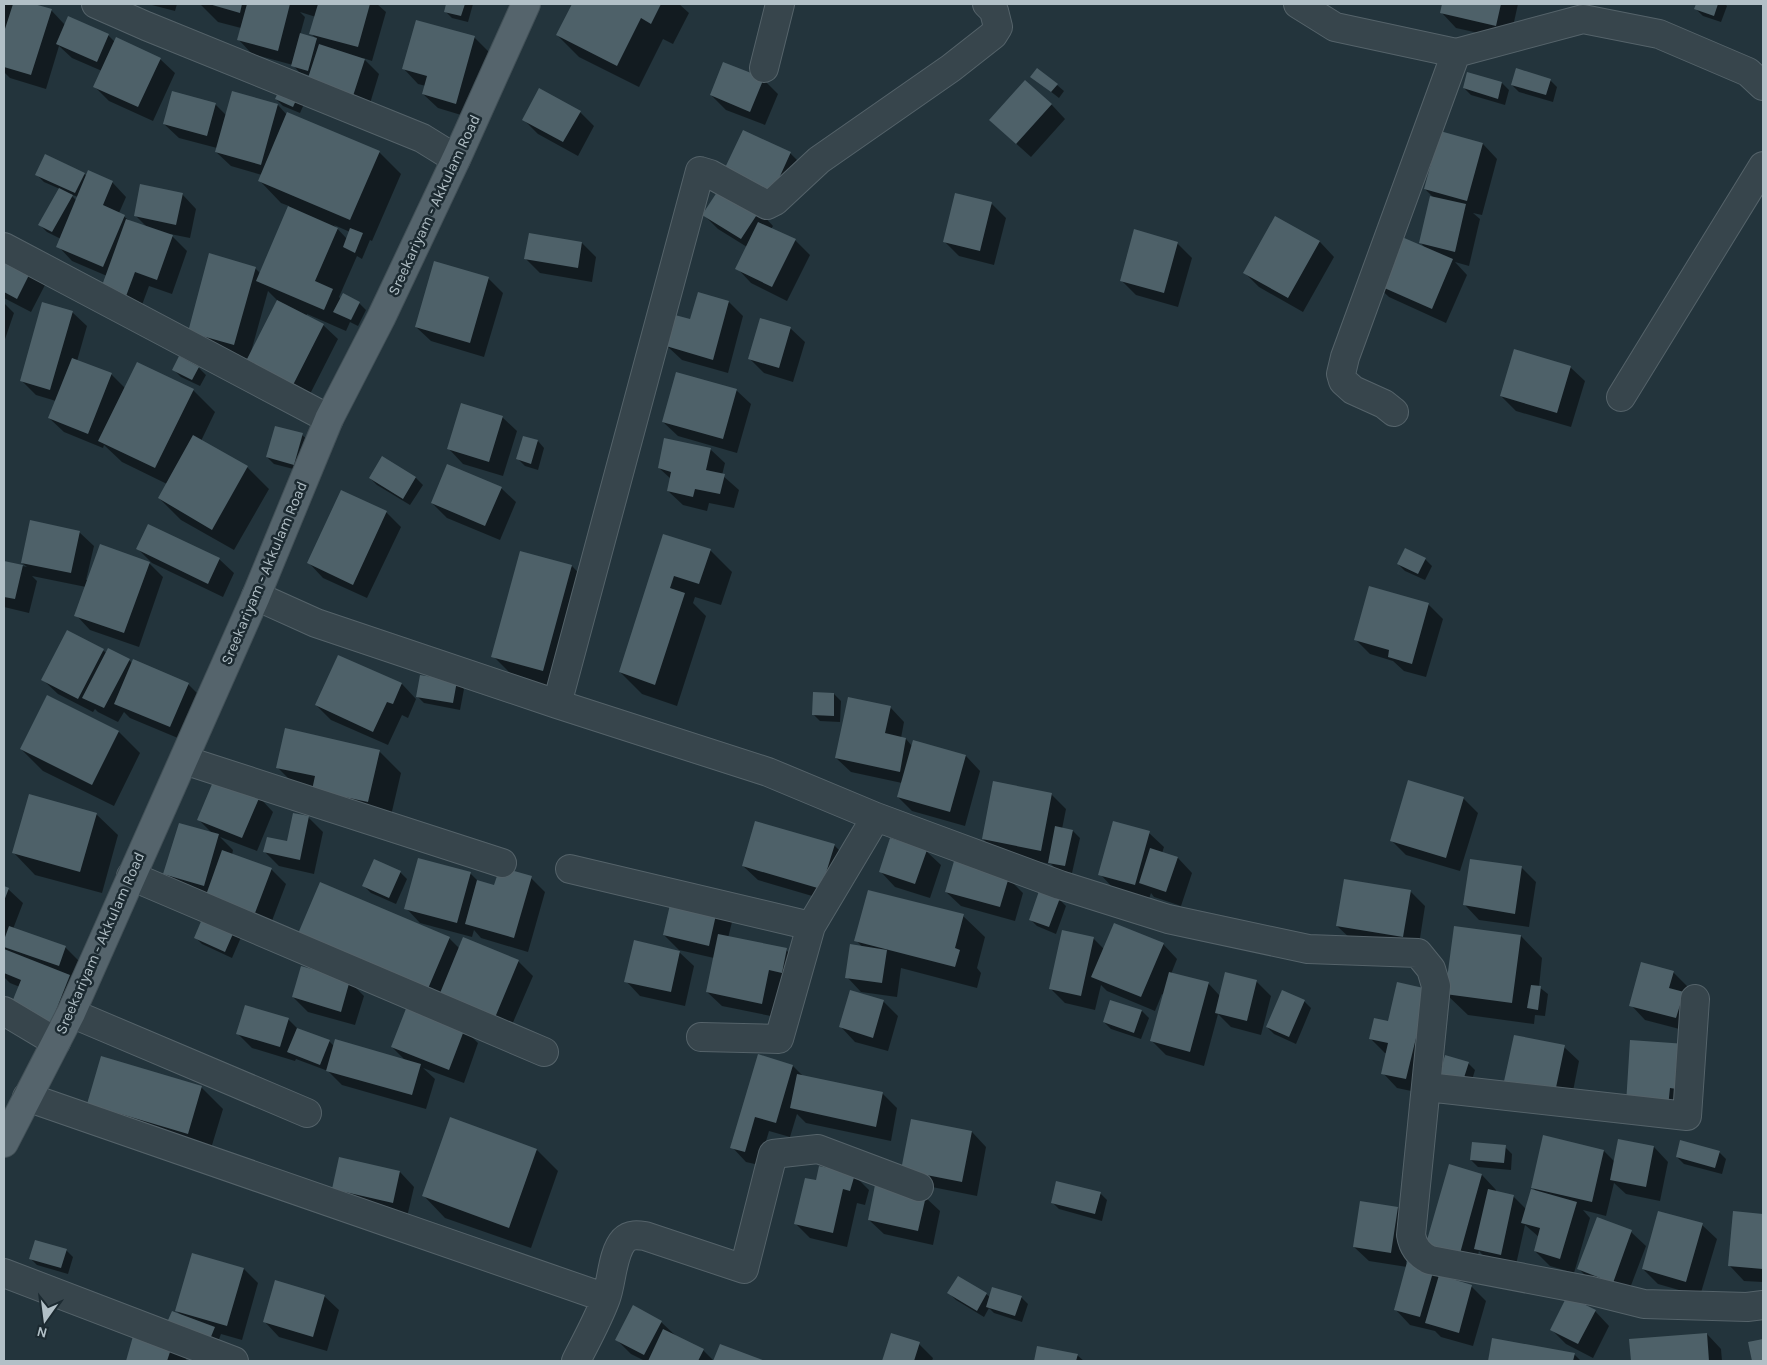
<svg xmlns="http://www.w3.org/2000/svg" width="1767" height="1365" viewBox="0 0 1767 1365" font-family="Karla,sans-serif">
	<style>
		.shadow { fill: #0007; fill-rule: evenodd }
		.building { fill: #4e6169 }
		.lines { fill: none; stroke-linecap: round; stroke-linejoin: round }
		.minor-casing { stroke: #55636a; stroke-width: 30 }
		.major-casing { stroke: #435158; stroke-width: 30 }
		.minor { stroke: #37454c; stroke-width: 28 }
		.major { stroke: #55646c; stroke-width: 28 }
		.labels { text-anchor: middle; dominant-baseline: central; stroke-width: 5; stroke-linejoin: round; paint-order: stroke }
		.street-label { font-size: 15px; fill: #b2c0c7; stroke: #1c2a31 }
	</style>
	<rect width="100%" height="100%" fill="#23343c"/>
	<path class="shadow" d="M4,4H30L51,10L65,25L108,35L115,42L160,59L175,73L153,121L109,101L95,87L102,71L72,58L59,46L46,89L10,78L4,72Z
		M148,4H177L175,11Z
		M200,4H377L386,12L372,61L363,58L379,74L368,110L311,76L299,72L293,65L252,54L238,39L241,28L218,22ZM300,12L316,17L311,33L317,40L300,35L305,17Z
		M447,4H473L468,22L452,18L445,11Z
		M573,4H679L689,13L673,44L663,39L639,87L579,57L557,35Z
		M1444,4H1518L1510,40L1456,28L1442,13Z
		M1697,4H1725L1727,6L1721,22L1703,16L1696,9Z
		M474,37L489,52L471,118L438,108L423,94L426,86L418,84L404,69Z
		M1032,77L1057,85L1064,91L1059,98Z
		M763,79L778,94L765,125L726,110L711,95Z
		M1550,80L1557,87L1553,102L1519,92L1512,85Z
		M1502,83L1509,90L1505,105L1471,95L1464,88Z
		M280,89L304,104L300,113L283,106L276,99Z
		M233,92L278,105L287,115L379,152L401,174L372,241L370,240L362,259L357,256L339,297L341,299L359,303L366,310L358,326L350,322L346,331L307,314L306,316L323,325L338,339L308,398L249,359L203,346L189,332L255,268L260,273L289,206L281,203L260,181L262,175L231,166L216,152L217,148L179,138L164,124L215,104L226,115ZM334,225L350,232L347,239ZM268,291L278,301L251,352Z
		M1051,104L1065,119L1031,157L990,120Z
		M580,112L594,126L578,156L538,134L523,119Z
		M1441,132L1483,144L1497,159L1482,215L1473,213L1480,219L1469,266L1455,262L1467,275L1446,323L1389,297L1374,283L1426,249L1421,243L1434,198L1425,189Z
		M790,153L805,168L785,210L738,189Z
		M84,174L87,176L112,182L126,197L119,213L130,221L147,227L135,215L182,194L196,209L190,238L170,234L187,251L172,294L149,286L139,313L107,276L72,261L58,246L61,239L47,232L40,225L60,189L44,182L37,175ZM70,194L78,197L77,201Z
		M992,204L1006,218L994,265L959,256L945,242Z
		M759,211L773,226L771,229L795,240L810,255L787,301L751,283L737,268L747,247L718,229L704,215Z
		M1276,218L1320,242L1334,257L1303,312L1259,287L1244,272Z
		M582,243L596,257L592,282L540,273L526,259Z
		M1177,243L1192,258L1178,307L1136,295L1121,280Z
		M4,256L31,270L45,285L31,312L4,298Z
		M488,278L503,293L484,357L431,341L416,327Z
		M729,302L743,316L728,373L682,360L667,346L691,321Z
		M4,303L14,313L4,342Z
		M72,312L87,326L77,361L111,374L125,388L193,390L215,412L201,441L247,467L269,489L234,550L181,520L159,498L167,484L122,462L104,445L103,448L64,432L49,418L56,401L36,395L21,380Z
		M790,328L805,342L793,382L764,373L749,358Z
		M1570,367L1585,381L1571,427L1516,411L1501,396Z
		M199,368L206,375L200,386L181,377L174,370Z
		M736,390L751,404L737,453L678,436L663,422Z
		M502,417L517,431L503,476L463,464L449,449Z
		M302,435L309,441L301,471L274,464L267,457Z
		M538,441L544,448L538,470L525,466L518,459Z
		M710,449L725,463L722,475L739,490L734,508L709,503L707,511L683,505L668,491L671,479L659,468Z
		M382,458L416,478L423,485L410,505L377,485L370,478Z
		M501,488L516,502L500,540L447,518L432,503Z
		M386,512L401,527L367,598L323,578L309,563Z
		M79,532L94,546L86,580L149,563L163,577L139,647L90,630L76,615L86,587L32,576L37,581L29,613L4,607V562L27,567L22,563Z
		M664,535L710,550L732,572L721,605L695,597L693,603L706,616L677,706L642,694L620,672Z
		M138,549L219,559L234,573L223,597L152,563Z
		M1425,559L1432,566L1425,580L1405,571L1398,564Z
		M572,566L593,588L565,692L515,678L493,656Z
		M1428,604L1443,619L1426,677L1404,671L1393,661L1370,654L1356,640Z
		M68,631L107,653L129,660L133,664L188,684L203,699L185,741L130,718L124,712L118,722L98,712L95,709L93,712L58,694L43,680Z
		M338,656L402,684L416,699L408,718L402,715L388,745L331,720L316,705Z
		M457,682L464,689L460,710L424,703L417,696Z
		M834,694L841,701L840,722L820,721L813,714Z
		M48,697L119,732L140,753L114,806L43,771L21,749Z
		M890,707L904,722L901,738L906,739L912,746L914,741L966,756L980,771L965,826L912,811L898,797L902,783L851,772L836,758Z
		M379,751L401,773L389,824L299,789L277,767Z
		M1051,794L1066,809L1062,829L1073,831L1080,838L1072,873L1056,869L1051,864L998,854L983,839Z
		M259,797L273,812L257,851L220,837L233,850L232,855L271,869L286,884L270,926L179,888L165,874L213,834L199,820Z
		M1463,798L1478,813L1460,871L1406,855L1391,840Z
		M96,814L118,835L102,893L35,875L14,853Z
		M308,817L323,832L314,874L279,866L265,852L288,842Z
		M1149,833L1164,847L1162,853L1178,858L1192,873L1181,906L1154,897L1151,893L1149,899L1114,889L1100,874Z
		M834,845L849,860L836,903L758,880L743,866Z
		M926,851L941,865L930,898L895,887L881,872Z
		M1521,867L1536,882L1529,927L1479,920L1465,905Z
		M400,872L407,879L396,904L371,893L364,886Z
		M470,873L479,882L495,887L531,878L545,892L528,952L481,938L474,930L472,937L420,923L406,908Z
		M1008,878L1023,893L1015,921L961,906L946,892Z
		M4,887L8,889L23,903L13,929L65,947L80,962L65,1036L20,987L10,983L4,977Z
		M1410,891L1425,906L1418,951L1352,940L1337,926Z
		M1059,899L1066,906L1056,934L1037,926L1030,919Z
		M718,907L732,922L728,938L786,950L801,964L776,1017L722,1006L707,992L714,958L679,950L664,935Z
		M206,914L242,935L232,958L202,944L195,937Z
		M963,916L985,937L977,968L981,973L977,988L901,968L897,997L861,992L847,977L863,948L856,940Z
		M1521,936L1542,958L1539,987L1548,994L1545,1016L1535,1015L1534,1024L1468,1015L1446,994Z
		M449,938L460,949L518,961L533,976L508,1034L320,957Z
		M1093,938L1105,950L1163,944L1177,959L1171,974L1208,983L1220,996L1256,981L1271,996L1261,1035L1231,1027L1218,1014L1204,1066L1166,1055L1152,1041L1164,995L1162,994L1155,1011L1107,991L1101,985L1095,1010L1065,1003L1051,989Z
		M679,952L694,966L685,1006L640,996L626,981Z
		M1673,972L1688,987L1685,995L1691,1032L1645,1020L1631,1005Z
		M350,982L364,996L355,1025L308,1012L293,997Z
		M1427,990L1421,1093L1397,1088L1383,1073L1387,1053H1385L1370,1038Z
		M883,1001L898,1016L888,1051L855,1042L841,1027Z
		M1304,1001L1311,1008L1296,1044L1274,1034L1267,1027Z
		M1142,1011L1149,1018L1141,1039L1111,1029L1104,1022Z
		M288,1019L299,1030L329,1041L334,1046L406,1061L392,1047L464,1029L478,1043L464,1083L423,1068L435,1079L426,1109L342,1085L328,1071L296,1059L295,1061L252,1048L238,1034Z
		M1631,1042L1697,1104L1641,1118Z
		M1564,1047L1579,1061L1569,1111L1519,1100Z
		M1468,1063L1475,1070L1469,1090L1440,1077Z
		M793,1066L804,1077L883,1094L897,1108L891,1141L806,1123L797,1114L790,1137L769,1131L759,1165L746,1162L732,1147Z
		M201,1087L223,1109L209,1155L88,1104Z
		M912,1121L972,1132L986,1147L977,1196L917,1184Z
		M1505,1147L1512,1154L1511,1170L1478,1167L1471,1160Z
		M1654,1147L1668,1162L1660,1201L1626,1194L1614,1183L1606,1216L1583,1210L1590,1218L1574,1273L1550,1266L1535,1251L1539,1237L1525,1225L1515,1269L1490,1263L1479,1251L1473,1271L1441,1262L1450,1166L1482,1175L1496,1190V1192L1513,1196L1526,1209L1537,1192L1533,1188L1604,1151L1615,1162Z
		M537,1150L558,1171L531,1248L445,1218L424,1196Z
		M1719,1152L1726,1159L1722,1174L1684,1164L1677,1157Z
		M400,1172L414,1187L407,1217L333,1189Z
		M854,1175L869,1190L865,1205L857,1203L847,1247L810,1238L796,1224L817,1182Z
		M1100,1193L1107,1200L1102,1221L1059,1209L1052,1202Z
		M925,1197L940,1211L933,1245L884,1234L869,1220Z
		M1398,1208L1412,1222L1406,1263L1433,1271L1439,1277L1472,1287L1486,1301L1473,1346L1441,1337L1435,1331L1410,1325L1396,1310L1407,1267L1369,1261L1354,1247Z
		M1734,1212L1763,1215V1282L1744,1281L1730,1266Z
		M1702,1225L1717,1239L1700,1296L1658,1284L1643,1269Z
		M1631,1232L1646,1246L1627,1296L1593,1283L1579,1269Z
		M66,1250L73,1257L68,1274L37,1265L30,1258Z
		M244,1269L258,1283L242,1340L221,1334L215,1350L177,1311Z
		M949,1293L986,1294L990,1297H1021L1028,1304L1022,1322L994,1313L989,1308L984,1317L956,1300Z
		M324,1296L339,1310L327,1351L279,1337L265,1322Z
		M1595,1311L1609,1326L1593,1358L1566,1344L1552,1330Z
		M661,1322L677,1337L703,1350L714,1361L720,1346L762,1361H645L631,1354L617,1340Z
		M136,1330L187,1355L186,1361H127Z
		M1707,1334L1721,1349L1722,1361H1632L1630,1340Z
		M892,1335L919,1344L933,1358L932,1361H883Z
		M1493,1339L1574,1354L1581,1361H1489Z
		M1038,1347L1077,1355L1084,1361H1035Z"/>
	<path class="building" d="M13,4H34L52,9L31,75L4,67V32Z
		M209,4H242L240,13Z
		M247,4H290L278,51L237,40Z
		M318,4H370L358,47L309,34Z
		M446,4H465L461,16L444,12Z
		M572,4H661L651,24L641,18L617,66L556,35Z
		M1442,4H1501L1496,26L1440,13Z
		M1696,4H1718L1714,16L1694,9Z
		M68,16L109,34L97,62L56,44Z
		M416,20L475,36L456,104L422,94L427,76L402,69Z
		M300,33L317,38L308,71L291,66Z
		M116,37L161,58L138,107L93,87Z
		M319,44L365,59L353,96L307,81Z
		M723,62L764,78L750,112L710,95Z
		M1037,68L1058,84L1051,92L1030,77Z
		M1516,68L1551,79L1546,95L1511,85Z
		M1467,72L1502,82L1498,99L1463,88Z
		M1025,80L1052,104L1016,144L989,120Z
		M280,88L298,96L293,107L275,99Z
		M539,88L581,111L563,142L522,120Z
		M172,91L216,103L207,136L163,124Z
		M232,91L278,104L261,165L215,152Z
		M287,112L380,151L350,220L258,181Z
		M743,130L791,152L771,196L722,174Z
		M1440,131L1483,143L1467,201L1424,189Z
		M45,154L85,173L75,193L35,175Z
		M88,170L113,181L103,205L125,215L103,267L56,247Z
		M140,184L183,193L176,225L134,216Z
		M721,186L760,210L741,239L702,215Z
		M59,188L73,195L52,232L38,225Z
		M955,193L992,202L980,251L943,242Z
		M1430,196L1466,204L1455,252L1419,243Z
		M288,206L338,228L315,281L333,289L324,310L256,281Z
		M1275,216L1320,241L1288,298L1243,273Z
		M126,219L173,235L157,280L135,272L125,299L100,291Z
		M758,222L796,239L772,287L735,269Z
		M350,228L363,233L355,253L343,247Z
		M1134,229L1178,242L1164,293L1120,281Z
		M529,233L582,242L578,268L524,259Z
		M1395,234L1453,259L1432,309L1373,283Z
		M209,253L256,267L234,345L188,332Z
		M4,255L32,269L17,299L4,292Z
		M434,261L489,277L470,343L415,327Z
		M698,292L729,301L713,360L666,346L675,315L690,319Z
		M343,293L360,302L351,320L333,312Z
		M277,300L324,324L293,385L246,361Z
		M42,302L73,311L50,390L20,381Z
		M760,318L791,327L779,368L748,359Z
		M1514,349L1571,366L1557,413L1500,396Z
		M179,356L199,367L192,380L172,370Z
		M72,358L112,373L88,434L48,418Z
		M137,362L194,389L155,468L98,441Z
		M676,372L737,389L723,439L662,422Z
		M461,403L503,416L489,462L447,449Z
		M275,426L303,433L294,465L266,457Z
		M193,435L248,466L212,530L158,498Z
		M523,436L538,440L531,464L516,459Z
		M664,438L711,448L706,470L725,474L720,494L695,489L693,497L667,491L671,472L658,468Z
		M382,456L416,477L403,499L369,478Z
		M447,464L502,487L485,526L431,503Z
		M341,490L387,511L353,585L307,563Z
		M30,520L80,531L71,573L21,563Z
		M148,524L220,558L208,584L136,549Z
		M663,534L711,549L699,584L674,576L670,588L685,593L655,685L619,672Z
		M100,544L150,562L124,633L74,616Z
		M1405,548L1426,558L1418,574L1397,564Z
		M520,551L572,565L543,671L491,657Z
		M4,561L23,565L15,599L4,597Z
		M1369,586L1429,603L1412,664L1388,657L1389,650L1354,640Z
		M67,630L104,649L78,699L41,680Z
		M108,648L130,659L104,708L82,698Z
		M338,655L402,683L393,704L387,702L373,732L315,705Z
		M133,659L189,683L170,727L114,704Z
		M420,675L457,681L453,703L416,697Z
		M813,692L834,693V716L812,715Z
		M47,695L119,731L92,785L20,749Z
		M848,697L891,706L885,733L906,738L900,772L835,758Z
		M285,728L380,750L368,802L312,790L315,776L276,768Z
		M913,740L966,755L950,812L897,797Z
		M215,777L260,796L242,838L197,820Z
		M1408,780L1464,797L1446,858L1390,841Z
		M993,781L1052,793L1041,851L982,839Z
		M29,794L97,813L80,872L12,853Z
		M293,813L309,816L300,860L263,852L267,837L287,841Z
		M755,821L835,844L821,889L742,866Z
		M1113,821L1150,831L1135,885L1098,875Z
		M179,823L219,834L204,886L163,874Z
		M1055,826L1073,830L1065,866L1048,863Z
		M890,838L927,850L915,884L879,872Z
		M1150,848L1178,857L1166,892L1139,883Z
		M222,850L272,868L255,913L206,895Z
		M418,858L471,872L457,923L404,909Z
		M374,859L401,871L389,898L362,886Z
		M1470,859L1522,866L1515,914L1463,905Z
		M954,861L1009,877L1000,907L945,892Z
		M500,867L532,876L514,938L465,924L477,880L494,885Z
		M1344,879L1411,890L1403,937L1336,926Z
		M320,882L450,937L427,991L297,936Z
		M4,886L9,888L4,901Z
		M868,890L964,914L955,948L960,950L955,967L854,941Z
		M1039,891L1060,898L1049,927L1029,920Z
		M672,896L718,906L709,946L663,935Z
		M205,912L236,927L225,952L194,938Z
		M1114,923L1164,943L1141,997L1091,977Z
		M9,926L66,946L59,966L4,947V940Z
		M1454,926L1521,935L1512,1003L1445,994Z
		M1062,930L1094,937L1081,996L1049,989Z
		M718,934L787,948L782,973L769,970L762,1004L706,992Z
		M463,937L519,960L494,1020L438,998Z
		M634,940L680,951L671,992L624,982Z
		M850,944L887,950L882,983L845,978Z
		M4,949L70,975L51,1023L10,1007L21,980L4,973Z
		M1641,962L1674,971L1669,988L1684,992L1676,1018L1629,1006Z
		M301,966L350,980L341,1012L292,997Z
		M1169,972L1209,982L1190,1052L1150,1041Z
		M1225,972L1257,980L1247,1021L1215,1013Z
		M1397,982L1428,989L1406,1079L1381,1074L1388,1043L1369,1039L1374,1018L1388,1021Z
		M1531,985L1541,986L1538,1010L1527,1008Z
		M850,990L884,1000L873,1038L839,1027Z
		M1282,990L1305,1000L1289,1037L1266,1027Z
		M1110,1000L1142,1010L1134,1033L1103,1022Z
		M245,1005L289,1018L280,1047L236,1034Z
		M407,1006L465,1028L449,1070L391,1047Z
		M297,1028L330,1040L320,1065L287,1052Z
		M1514,1035L1565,1045L1554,1097L1503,1086Z
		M335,1039L421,1064L412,1095L326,1071Z
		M1630,1040L1686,1044L1683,1090L1670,1088L1668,1107L1626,1104Z
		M758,1054L793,1065L776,1123L755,1117L745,1152L730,1148Z
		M1445,1055L1469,1062L1462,1084L1439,1077Z
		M101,1056L202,1086L188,1134L87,1104Z
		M797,1074L883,1092L876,1127L790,1108Z
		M450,1117L537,1149L509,1228L422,1196Z
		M911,1119L972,1131L962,1182L901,1170Z
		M1543,1135L1604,1150L1592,1202L1531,1188Z
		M1618,1139L1654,1146L1646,1187L1610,1180Z
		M1680,1140L1720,1151L1715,1168L1676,1157Z
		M1472,1142L1506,1145L1504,1163L1470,1160Z
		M339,1157L400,1171L393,1203L332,1189Z
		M1449,1164L1482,1174L1459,1257L1425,1247Z
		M819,1166L855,1174L850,1191L843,1189L833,1233L794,1224L805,1178L816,1180Z
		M1056,1181L1101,1192L1095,1214L1051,1203Z
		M875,1185L926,1196L918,1231L868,1220Z
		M1488,1189L1514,1195L1501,1255L1474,1249Z
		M1531,1189L1577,1202L1560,1259L1534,1251L1540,1228L1521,1223Z
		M1360,1201L1398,1207L1391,1253L1353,1247Z
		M1658,1211L1703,1223L1686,1282L1642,1269Z
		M1733,1211L1763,1214V1269L1728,1266Z
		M1597,1217L1632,1230L1613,1283L1577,1269Z
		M35,1240L67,1249L61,1268L29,1259Z
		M192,1253L244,1268L227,1326L175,1311Z
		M1407,1262L1434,1269L1420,1317L1394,1310Z
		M1439,1275L1472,1285L1459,1333L1425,1323Z
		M958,1276L987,1293L977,1311L947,1293Z
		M275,1280L325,1295L313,1337L263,1322Z
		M992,1287L1022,1296L1015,1316L986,1307Z
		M1567,1296L1596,1310L1578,1344L1550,1330Z
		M633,1305L662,1321L644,1355L615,1340Z
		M172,1311L215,1327L208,1344L165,1327Z
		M135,1329L174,1340L167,1361H126Z
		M663,1329L704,1349L698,1361H648Z
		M891,1333L920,1342L914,1361H882Z
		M1707,1333L1709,1361H1631L1629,1339Z
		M1492,1338L1575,1353L1573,1361H1488Z
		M1763,1339V1361H1752L1748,1342Z
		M720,1344L765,1361H713Z
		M1037,1346L1078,1354L1076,1361H1034Z"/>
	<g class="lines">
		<defs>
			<path id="minor" d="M96,4L146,26L422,138L456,159
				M1298,4L1335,27L1456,53L1583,19L1659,34L1748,72L1763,86
				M764,68L780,4
				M4,247L329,419
				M1621,397L1763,166
				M1394,412L1384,404L1353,390L1343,381L1341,374L1345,357L1456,53
				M256,596L316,623L557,704L768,772L876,817L1060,885L1168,919L1308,949L1418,953L1431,969L1436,986L1411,1235C1413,1247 1419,1255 1430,1260L1592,1291L1644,1304L1747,1307L1763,1305
				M557,704L700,171L710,174L767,205L775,201L819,160L951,68L993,35L998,27L994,11L987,4
				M184,760L502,863
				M570,869L811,926
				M131,876L544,1052
				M4,1011L56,1042
				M71,1013L307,1113
				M701,1037L779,1039L811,926L876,817
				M1427,1087L1687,1116L1695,999
				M27,1097L606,1298
				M4,1273L234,1361
				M576,1361C586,1341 598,1320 606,1298C612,1282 612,1253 624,1240C630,1234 638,1235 645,1236L744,1269L773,1154L818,1149L919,1187"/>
			<path id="major" d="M4,1143L71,1013L256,596L329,419L381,318L458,155L526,4"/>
		</defs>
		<use href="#minor" class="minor-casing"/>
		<use href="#major" class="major-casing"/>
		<use href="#minor" class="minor"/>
		<use href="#major" class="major"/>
	</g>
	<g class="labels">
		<g class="street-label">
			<text transform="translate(434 205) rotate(-65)">Sreekariyam - Akkulam Road</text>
			<text transform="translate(264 573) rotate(-67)">Sreekariyam - Akkulam Road</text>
			<text transform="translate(100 943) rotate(-66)">Sreekariyam - Akkulam Road</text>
		</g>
	</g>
	<rect width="1767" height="1365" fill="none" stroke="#b2c0c7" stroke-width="10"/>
	<g transform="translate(45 1320) rotate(194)" stroke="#1c2a31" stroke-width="4" paint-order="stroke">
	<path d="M0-4L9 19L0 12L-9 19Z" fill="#b2c0c7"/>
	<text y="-8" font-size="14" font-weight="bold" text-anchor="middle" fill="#b2c0c7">N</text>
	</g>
</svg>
